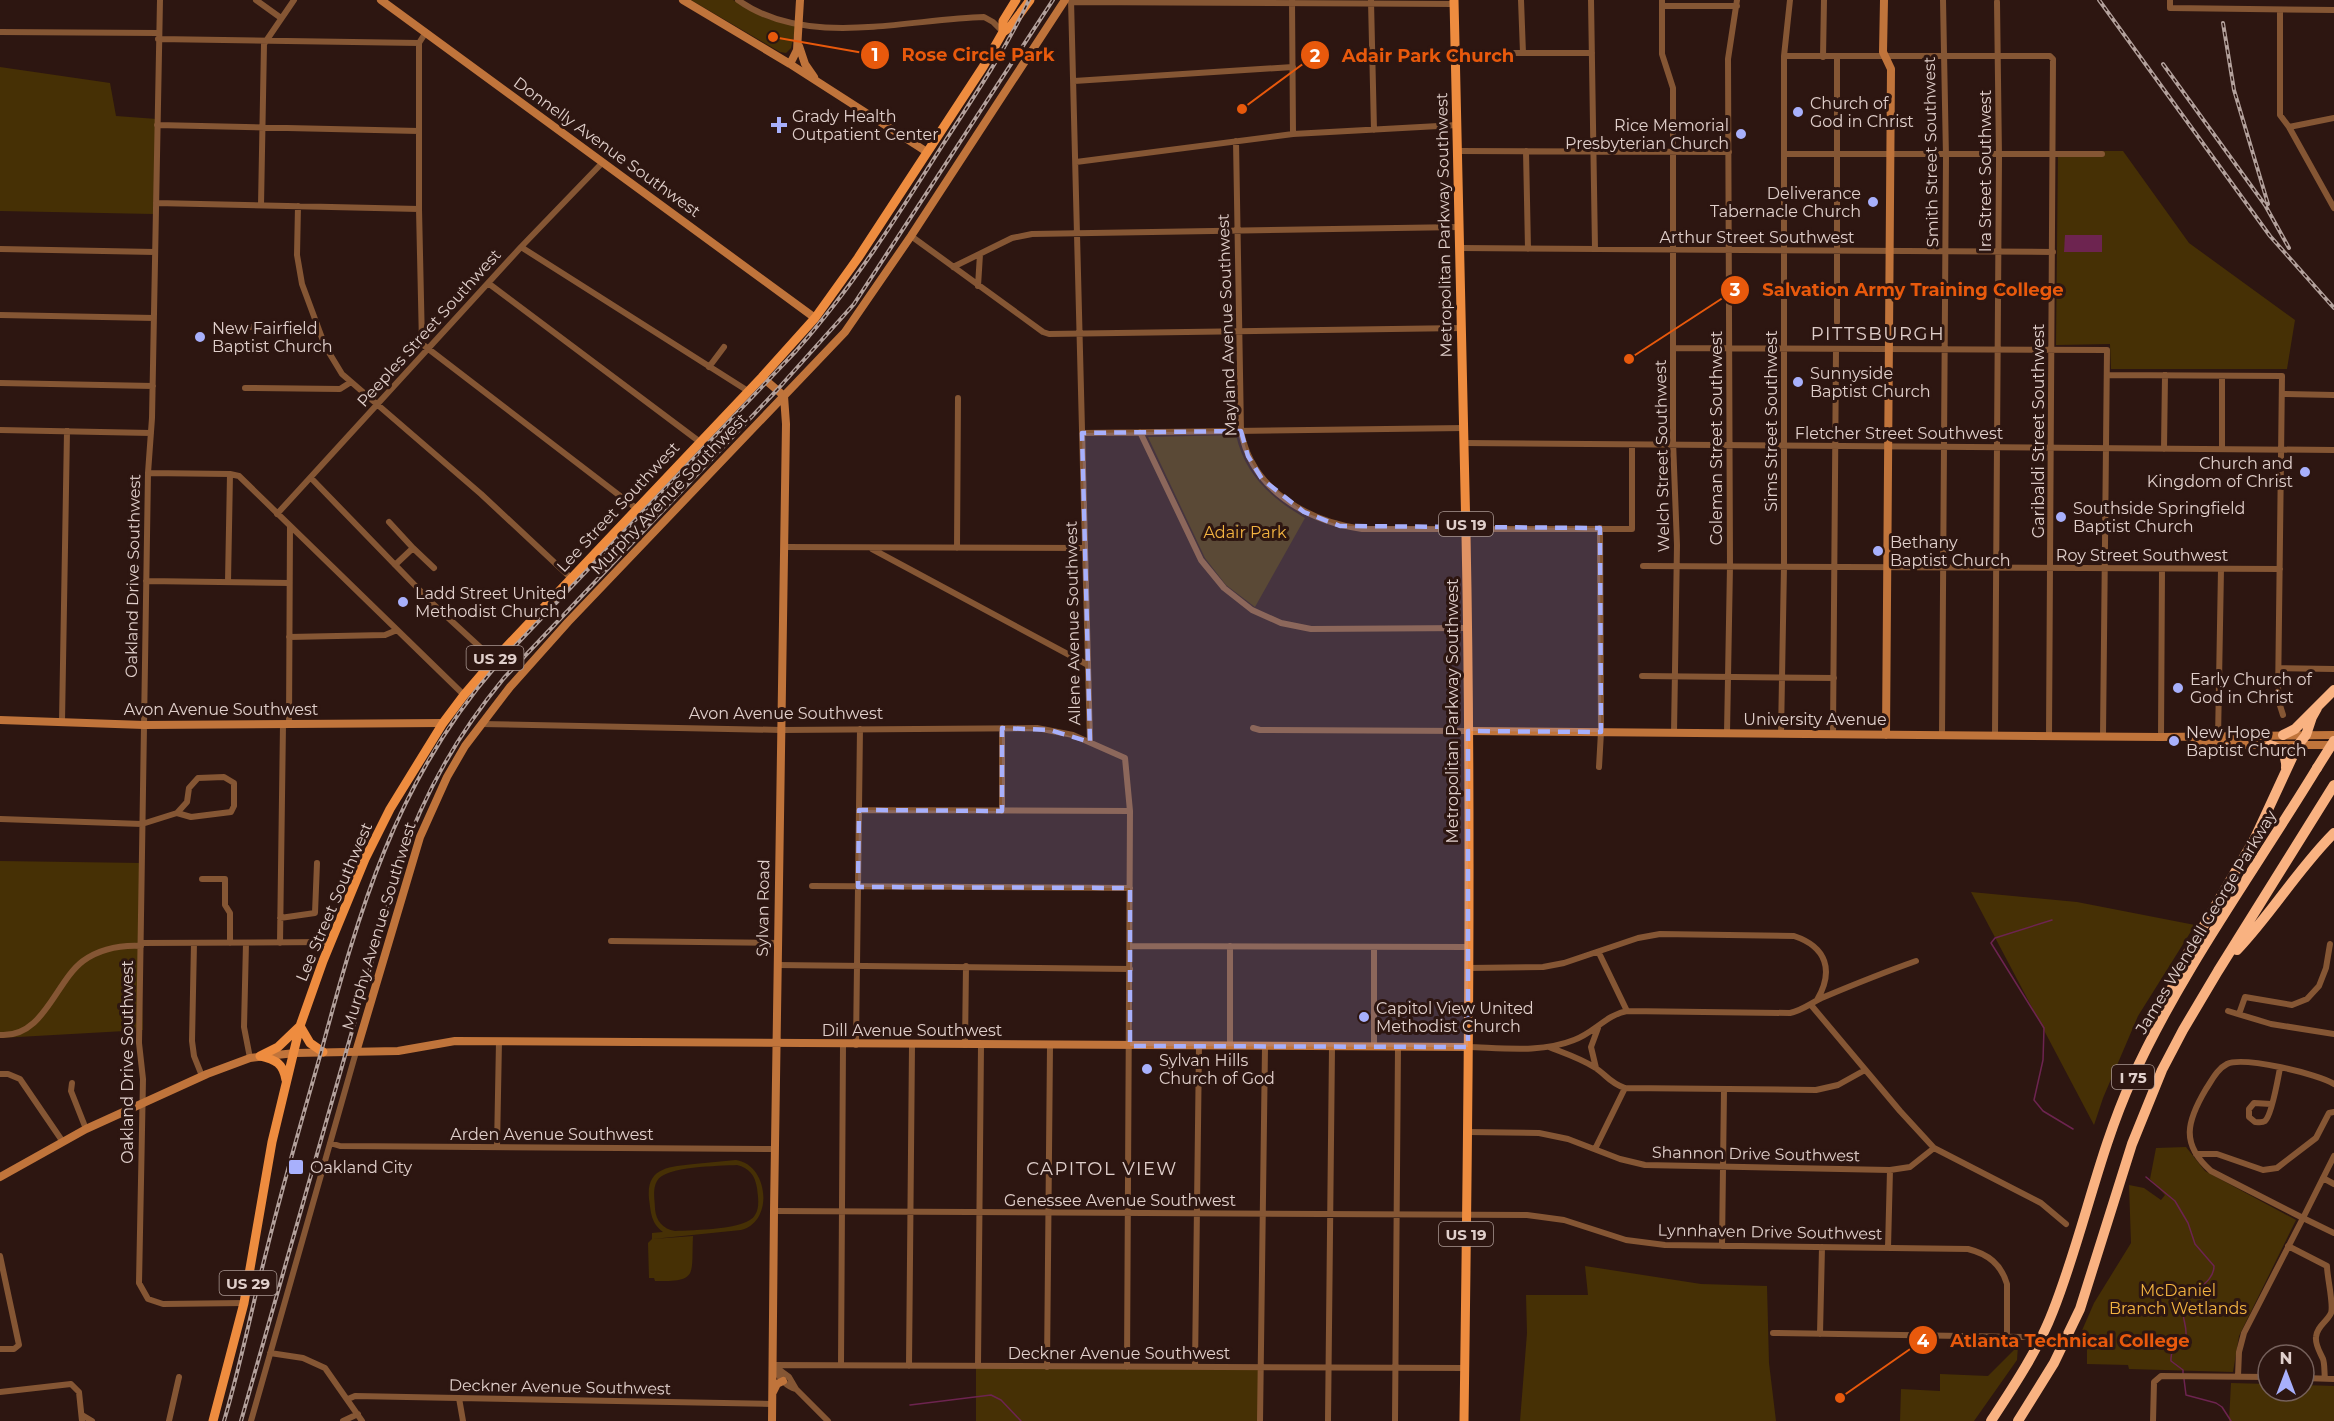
<svg xmlns="http://www.w3.org/2000/svg" width="2334" height="1421" viewBox="0 0 2334 1421" font-family="Montserrat,sans-serif">
	<style>
		.green { fill: #463005; fill-rule: evenodd }
		.water { fill: #6d2450 }
		.lines { fill: none; stroke-linecap: round; stroke-linejoin: round }
		.stream { stroke: #6d2450; stroke-width: 1.5 }
		.street { stroke: #855634; stroke-width: 6 }
		.secondary { stroke: #c0743b; stroke-width: 8 }
		.primary { stroke: #ee8c3f; stroke-width: 9 }
		.highway { stroke: #f9b281; stroke-width: 10 }
		.rail-casing { stroke: #b3a19c; stroke-width: 4 }
		.rail { stroke: #2d1611; stroke-width: 1.5; stroke-dasharray: 4.5; stroke-linecap: butt }
		.highway-bridge { stroke: #f9b281; stroke-width: 10 }
		.marked { fill: #a8b0fc; fill-opacity: 0.2; stroke: #a8b0fc; stroke-width: 4.5; stroke-dasharray: 12 8; stroke-linejoin: round }
		.poi-dot { fill: #a8b0fc; stroke: #2d1611; stroke-width: 2 }
		.labels { text-anchor: middle; dominant-baseline: central; stroke-width: 6; stroke-linejoin: round; paint-order: stroke }
		.shield { fill: #2d1611; stroke: #aa9893; stroke-width: 1.5 }
		.shield-label { font-size: 15px; font-weight: bold; fill: #e0cfcb }
		.poi-label { font-size: 16px; fill: #e0cfcb; stroke: #2d1611; text-anchor: start }
		.street-label { font-size: 16px; fill: #e0cfcb; stroke: #2d1611 }
		.park-label { font-size: 16px; fill: #f4b441; stroke: #2d1611 }
		.neighbourhood-label { font-size: 18px; letter-spacing: 1.5px; fill: #e0cfcb; stroke: #2d1611 }
		.leader { fill: none; stroke: #e8590c; stroke-width: 2 }
		.callout-dot { fill: #e8590c; stroke: #2d1611; stroke-width: 2 }
		.mark-label { font-size: 18px; text-anchor: middle; font-weight: bold; fill: #fff }
		.callout-label { font-size: 18px; text-anchor: middle; font-weight: bold; fill: #e8590c; stroke: #2d1611; stroke-width: 6; stroke-linejoin: round; paint-order: stroke }
	</style>
	<rect width="100%" height="100%" fill="#2d1611"/>
	<path class="green" d="M691,0H733L768,19L796,26L791,48L786,53L780,52Z
		M0,67L110,83L116,116L157,119L154,214L0,211Z
		M2058,151H2123L2189,243L2295,320L2287,369H2111L2110,344L2056,345Z
		M1236,435C1245,475 1271,498 1305,518L1255,607L1226,585L1205,558L1148,437Z
		M0,861L141,863L140,940L143,1030L0,1038Z
		M1971,892L2077,902L2195,925L2138,1016L2103,1098L2094,1125Z
		M2186,1147L2205,1171L2296,1220L2239,1336L2233,1372L2129,1369L2128,1365L2087,1364V1336L2080,1335L2094,1303L2131,1243L2129,1185L2144,1188L2161,1200L2165,1195L2150,1179L2156,1148Z
		M736,1160C769,1165 774,1222 741,1230L653,1239L693,1236C691,1275 699,1282 655,1281L654,1278H649L648,1243L652,1239V1233L663,1232C651,1223 651,1213 649,1199C646,1167 669,1167 694,1164C708,1163 722,1161 736,1160ZM737,1165C749,1168 755,1175 757,1188C758,1197 760,1207 755,1215C747,1230 693,1230 675,1231C663,1229 656,1221 655,1209C655,1200 652,1190 657,1181C665,1166 719,1166 737,1165Z
		M1585,1266L1701,1284L1767,1286L1769,1363L1776,1421H1520L1527,1333L1526,1295H1588Z
		M2018,1346L2017,1360L1974,1421H1900L1901,1389L1940,1391V1374L1988,1376Z
		M976,1365L1263,1369L1262,1421H976Z
		M2231,1383L2268,1384V1391H2304V1385L2334,1386V1421H2229Z"/>
	<path class="water" d="M2065,235H2102V252H2064Z"/>
	<g class="lines">
		<path class="stream" d="M2052,920L1995,938L1991,943L2044,1028L2043,1060L2034,1100L2043,1111L2073,1129
			M2146,1177L2175,1201L2188,1223L2195,1244L2214,1266C2214,1283 2193,1289 2186,1302C2179,1314 2187,1323 2186,1335C2179,1345 2170,1348 2171,1361L2183,1370V1374
			M2184,1379L2186,1395L2216,1403L2222,1407L2231,1421
			M910,1405L991,1395L1001,1400L1021,1421"/>
		<path class="street" d="M160,0L152,418L148,473L139,1043L143,1079L139,1283L148,1299L163,1304L244,1303
			M256,0L281,18
			M738,0C806,49 907,19 984,17L993,22L1003,32
			M1071,0L1090,742
			M1521,0L1523,53
			M1591,0L1595,249
			M1662,0V54L1673,88V441L1677,545L1674,733
			M2170,0V8L2334,10
			M1292,1L1293,134
			M1371,1L1374,130
			M1072,2L1454,4
			M1662,6H1737
			M2280,10V115L2289,127L2334,208
			M0,32L158,33
			M426,32L419,43V209L422,344L637,509
			M158,39L419,43
			M1455,53H1592
			M1784,56H2050L2053,59L2049,736
			M1823,57L1824,0
			M1074,81L1293,67
			M157,125L419,131
			M2289,127L2334,118
			M1236,141L1241,431C1252,490 1307,521 1362,529H1632V445
			M1458,151L1729,152
			M1526,151L1528,249
			M1784,154H2102
			M1076,162L1293,134L1457,125
			M156,203L419,209
			M261,205L264,44L294,0
			M298,206L297,255L302,284L325,346L342,374L481,494L571,578
			M911,236L1043,332L1049,334L1462,328
			M521,247L748,391
			M1460,248L2053,252
			M0,249L155,252
			M953,267L1012,238L1032,234L1460,227
			M488,283L700,442
			M978,286L980,254
			M0,315L154,318
			M1837,322V57
			M247,327L310,326L317,324
			M1673,348L2107,350L2103,736
			M709,367L724,347
			M2107,375L2282,376L2278,699L2283,715
			M2222,376V449
			M0,383L153,386
			M245,388L340,389L351,382
			M2282,394L2334,395
			M0,430L151,433
			M1140,432L1201,560L1224,588L1252,610L1281,623L1311,629L1467,628
			M1082,433L1464,428
			M1464,443L2334,450
			M2164,449L2165,375
			M148,473L230,474L239,476L464,695
			M311,478L433,604L494,660
			M277,514L521,247L603,162
			M389,522L413,548
			M784,547L1085,548
			M957,548L958,398
			M872,549L1088,665
			M395,565L413,548L434,568
			M1643,566L2280,569
			M146,581L289,583
			M228,582L230,474
			M289,637L385,635L397,630
			M2279,668L2334,669
			M1642,676L1834,678
			M62,722L67,431
			M289,724L290,526
			M481,724L781,730L1037,728L1073,735L1125,758L1130,811L1127,1367
			M1002,728V811
			M1253,728L1260,730L1468,731
			M1727,733L1730,566L1728,59L1737,0
			M1781,734L1784,566V56L1790,0
			M1833,734L1836,350
			M1942,735L1946,157L1943,0
			M1995,735L1999,157L1997,2
			M2161,737L2162,569
			M2218,739L2221,569
			M1599,767L1601,732L1600,528
			M859,810L1130,811
			M0,819L142,824L177,813L187,802L189,788L198,778L224,777L234,783V806L231,812L191,817L177,813
			M202,879H225V905L230,913V943
			M812,886L1130,888
			M280,918L315,913L317,863
			M611,941L778,943
			M141,943L331,942
			M194,943L192,1041L194,1056L202,1076
			M246,943L244,1027L250,1058
			M280,943L283,724
			M1130,946L1468,947
			M1374,947V1047
			M1599,953L1627,1011
			M777,965L1130,969
			M1468,968L1543,967L1564,963L1638,938L1660,934L1794,936C1827,947 1834,971 1817,1000
			M1811,1005L1900,1111L1934,1148L2041,1203L2066,1224
			M2228,1011L2271,1024L2334,1034
			M2239,1014L2245,997L2292,1005L2307,999L2319,986L2326,968L2330,944
			M0,1035C44,1038 55,982 83,961C100,949 121,945 141,946
			M856,1045L860,729
			M965,1045L966,966
			M1230,1046V946
			M1468,1047C1503,1048 1542,1053 1574,1040C1594,1033 1606,1015 1627,1011L1790,1013C1804,1010 1812,1002 1824,997C1855,984 1885,972 1916,961
			M1549,1047C1564,1053 1580,1058 1594,1067C1606,1074 1609,1083 1625,1088L1816,1090L1838,1085L1865,1070
			M1596,1068L1591,1047L1598,1028
			M0,1074H8L20,1079L63,1142
			M72,1083L71,1091L86,1129
			M2334,1084C2319,1074 2243,1056 2227,1064C2217,1069 2212,1080 2206,1089C2187,1121 2180,1144 2211,1171L2303,1218L2334,1156
			M2271,1104L2254,1103L2249,1109V1117L2255,1122C2259,1122 2262,1123 2265,1121C2272,1115 2278,1078 2280,1068
			M1468,1132L1539,1133L1568,1139L1620,1159L1645,1165L1890,1170L1910,1167L1934,1148
			M330,1143L340,1146L775,1149
			M497,1147L499,1041
			M1595,1149L1625,1088
			M2196,1154H2217L2263,1170L2277,1168L2316,1138L2329,1113L2334,1112
			M2323,1178L2334,1184
			M774,1211L1527,1215L1564,1220L1626,1240L1665,1245L1968,1249C1988,1254 2001,1264 2007,1284V1337
			M1722,1246L1724,1090
			M2288,1246L2327,1266C2327,1277 2334,1305 2331,1313C2327,1322 2317,1326 2316,1337C2315,1345 2320,1352 2323,1359C2325,1365 2324,1372 2325,1378
			M1888,1248L1890,1170
			M0,1256L19,1345L14,1349H0
			M1773,1333L2024,1337
			M1820,1334L1822,1247
			M270,1353L303,1358L325,1368L362,1421
			M772,1365L1464,1368
			M841,1365L843,1045
			M774,1366L789,1377L796,1389
			M909,1366L912,1045
			M978,1366L981,1045
			M774,1367C778,1376 785,1386 796,1389L828,1421
			M1047,1367L1050,1046
			M1195,1367L1199,1046
			M2238,1376L2239,1352L2244,1333L2303,1218L2334,1233
			M2304,1378L2334,1379
			M0,1392L71,1384L79,1392L82,1421
			M459,1398L463,1421
			M348,1399L355,1396L772,1404
			M82,1415L92,1421
			M169,1421L179,1377
			M251,1421L356,1052
			M343,1421L358,1414
			M1260,1421L1265,1047
			M1328,1421L1332,1047
			M1395,1421L1398,1047
			M2153,1421L2154,1382L2161,1376L2268,1377"/>
		<path class="secondary" d="M381,0L815,318
			M683,0L790,64L927,152
			M1884,0L1883,52L1891,69L1886,735
			M799,46L805,64L814,77
			M790,64L797,50L800,0
			M762,377L784,396
			M0,720L144,725L443,723
			M1468,731L2161,737L2334,735
			M2191,740L2244,745H2334
			M356,1052L420,837L447,777L465,746L510,687L568,622L845,332L911,236L1065,0
			M0,1177L86,1129L207,1074L250,1058L295,1053L398,1051L455,1041L1468,1047
			M773,1392L777,1384L783,1381
			M772,1421L774,1211L786,424L784,396"/>
		<path class="primary" d="M1454,0C1458,178 1462,357 1466,535C1472,831 1468,1126 1464,1421
			M1003,32V21L1016,0
			M300,1026L310,1043L323,1052
			M260,1056L278,1047L300,1026
			M260,1056C276,1060 283,1063 286,1080
			M213,1421L244,1303L272,1142L300,1026L323,961L365,859L390,809L443,723L464,695L494,660L762,377L815,318L858,258L983,67L1003,32L1010,27L1030,0"/>
		<path class="highway" d="M2283,735L2295,729L2334,690
			M2270,745C2281,748 2287,756 2286,768
			M2237,950C2272,913 2298,869 2334,833
			M2167,1000L2183,961L2254,840L2298,745L2306,735L2312,717L2317,708
			M1991,1421C2014,1386 2038,1350 2053,1311C2083,1235 2098,1154 2132,1079C2181,971 2255,870 2317,768
			M2018,1421L2054,1363L2080,1309L2132,1144L2162,1070L2183,1030L2218,971L2334,785"/>
		<defs>
			<path id="rail" d="M2099,0L2270,236L2334,308
				M2223,23L2234,90L2268,204
				M2163,64L2265,205L2289,248
				M224,1421C241,1364 252,1306 267,1249C283,1184 302,1120 320,1056C359,911 395,782 496,666L796,351C852,288 897,217 942,146C973,98 1005,51 1029,0
				M241,1421L401,859C426,790 458,734 504,678L777,390L854,304L1053,0"/>
		</defs>
		<use href="#rail" class="rail-casing"/>
		<use href="#rail" class="rail"/>
		<path class="highway-bridge" d="M2317,768L2334,741"/>
	</g>
	<path class="marked" d="M1241,431L1248,456L1262,479L1304,512L1340,526L1600,528L1601,732L1468,731V1047L1130,1046V888L858,887L859,810L1002,811V728L1050,730L1090,742L1082,433Z"/>
	<g class="poi-dot">
		<circle cx="1798" cy="112" r="6"/>
		<path d="M776 116h6v6h6v6h-6v6h-6v-6h-6v-6h6z"/>
		<circle cx="1741" cy="134" r="6"/>
		<circle cx="1873" cy="202" r="6"/>
		<circle cx="200" cy="337" r="6"/>
		<circle cx="1798" cy="382" r="6"/>
		<circle cx="2305" cy="472" r="6"/>
		<circle cx="2061" cy="517" r="6"/>
		<circle cx="1878" cy="551" r="6"/>
		<circle cx="403" cy="602" r="6"/>
		<circle cx="2178" cy="688" r="6"/>
		<circle cx="2174" cy="741" r="6"/>
		<circle cx="1364" cy="1017" r="6"/>
		<circle cx="1147" cy="1069" r="6"/>
		<rect x="288" y="1159" width="16" height="16" rx="3"/>
	</g>
	<g class="labels">
		<g class="shield">
			<rect x="1439" y="512" width="54" height="24" rx="4.5"/>
			<rect x="466.5" y="646" width="57" height="24" rx="4.5"/>
			<rect x="2112" y="1065" width="42" height="24" rx="4.5"/>
			<rect x="1439" y="1222" width="54" height="24" rx="4.5"/>
			<rect x="219.5" y="1271" width="57" height="24" rx="4.5"/>
		</g>
		<g class="shield-label">
			<text x="1466" y="524">US 19</text>
			<text x="495" y="658">US 29</text>
			<text x="2133" y="1077">I 75</text>
			<text x="1466" y="1234">US 19</text>
			<text x="248" y="1283">US 29</text>
		</g>
		<g class="poi-label">
			<text x="1810" y="103">Church of<tspan x="1810" dy="18">God in Christ</tspan></text>
			<text x="792" y="116">Grady Health<tspan x="792" dy="18">Outpatient Center</tspan></text>
			<text x="1729" y="125" text-anchor="end">Rice Memorial<tspan x="1729" dy="18">Presbyterian Church</tspan></text>
			<text x="1861" y="193" text-anchor="end">Deliverance<tspan x="1861" dy="18">Tabernacle Church</tspan></text>
			<text x="212" y="328">New Fairfield<tspan x="212" dy="18">Baptist Church</tspan></text>
			<text x="1810" y="373">Sunnyside<tspan x="1810" dy="18">Baptist Church</tspan></text>
			<text x="2293" y="463" text-anchor="end">Church and<tspan x="2293" dy="18">Kingdom of Christ</tspan></text>
			<text x="2073" y="508">Southside Springfield<tspan x="2073" dy="18">Baptist Church</tspan></text>
			<text x="1890" y="542">Bethany<tspan x="1890" dy="18">Baptist Church</tspan></text>
			<text x="415" y="593">Ladd Street United<tspan x="415" dy="18">Methodist Church</tspan></text>
			<text x="2190" y="679">Early Church of<tspan x="2190" dy="18">God in Christ</tspan></text>
			<text x="2186" y="732">New Hope<tspan x="2186" dy="18">Baptist Church</tspan></text>
			<text x="1376" y="1008">Capitol View United<tspan x="1376" dy="18">Methodist Church</tspan></text>
			<text x="1159" y="1060">Sylvan Hills<tspan x="1159" dy="18">Church of God</tspan></text>
			<text x="310" y="1167">Oakland City</text>
		</g>
		<g class="street-label">
			<text transform="translate(607 147) rotate(36)">Donnelly Avenue Southwest</text>
			<text transform="translate(1931 152) rotate(-91)">Smith Street Southwest</text>
			<text transform="translate(1985 171) rotate(-90)">Ira Street Southwest</text>
			<text transform="translate(1444 225) rotate(-91)">Metropolitan Parkway Southwest</text>
			<text x="1757" y="237">Arthur Street Southwest</text>
			<text transform="translate(1227 325) rotate(-92)">Mayland Avenue Southwest</text>
			<text transform="translate(429 328) rotate(-48)">Peeples Street Southwest</text>
			<text transform="translate(1771 421) rotate(-90)">Sims Street Southwest</text>
			<text transform="translate(2038 431) rotate(-90)">Garibaldi Street Southwest</text>
			<text x="1899" y="433">Fletcher Street Southwest</text>
			<text transform="translate(1716 438) rotate(-90)">Coleman Street Southwest</text>
			<text transform="translate(1662 456) rotate(-91)">Welch Street Southwest</text>
			<text transform="translate(669 494) rotate(-46)">Murphy Avenue Southwest</text>
			<text transform="translate(618 507) rotate(-47)">Lee Street Southwest</text>
			<text x="2142" y="555">Roy Street Southwest</text>
			<text transform="translate(133 576) rotate(-89)">Oakland Drive Southwest</text>
			<text transform="translate(1073 623) rotate(-91)">Allene Avenue Southwest</text>
			<text x="221" y="709">Avon Avenue Southwest</text>
			<text transform="translate(1452 711) rotate(-90)">Metropolitan Parkway Southwest</text>
			<text x="786" y="713">Avon Avenue Southwest</text>
			<text x="1815" y="719">University Avenue</text>
			<text transform="translate(334 902) rotate(-67)">Lee Street Southwest</text>
			<text transform="translate(763 908) rotate(-89)">Sylvan Road</text>
			<text transform="translate(2206 922) rotate(-59)">James Wendell George Parkway</text>
			<text transform="translate(379 926) rotate(-73)">Murphy Avenue Southwest</text>
			<text x="912" y="1030">Dill Avenue Southwest</text>
			<text transform="translate(127 1062) rotate(-90)">Oakland Drive Southwest</text>
			<text x="552" y="1134">Arden Avenue Southwest</text>
			<text transform="translate(1756 1154) rotate(1)">Shannon Drive Southwest</text>
			<text x="1120" y="1200">Genessee Avenue Southwest</text>
			<text transform="translate(1770 1232) rotate(1)">Lynnhaven Drive Southwest</text>
			<text x="1119" y="1353">Deckner Avenue Southwest</text>
			<text transform="translate(560 1387) rotate(1)">Deckner Avenue Southwest</text>
		</g>
		<g class="park-label">
			<text x="1245" y="532">Adair Park</text>
			<text x="2178" y="1290">McDaniel<tspan x="2178" dy="18">Branch Wetlands</tspan></text>
		</g>
		<g class="neighbourhood-label">
			<text x="1878" y="334">PITTSBURGH</text>
			<text x="1102" y="1169">CAPITOL VIEW</text>
		</g>
	</g>
	<path class="leader" d="M773 37L875 55M1242 109L1315 55M1629 359L1735 290M1840 1398L1923 1340"/>
	<g class="callout-dot">
		<circle cx="773" cy="37" r="6"/>
		<circle cx="1242" cy="109" r="6"/>
		<circle cx="1629" cy="359" r="6"/>
		<circle cx="1840" cy="1398" r="6"/>
		<circle cx="875" cy="55" r="15"/>
		<circle cx="1315" cy="55" r="15"/>
		<circle cx="1735" cy="290" r="15"/>
		<circle cx="1923" cy="1340" r="15"/>
	</g>
	<g class="mark-label">
		<text x="875" y="61">1</text>
		<text x="1315" y="62">2</text>
		<text x="1735" y="296">3</text>
		<text x="1923" y="1347">4</text>
	</g>
	<g class="callout-label">
		<text x="978" y="61">Rose Circle Park</text>
		<text x="1428" y="62">Adair Park Church</text>
		<text x="1913" y="296">Salvation Army Training College</text>
		<text x="2070" y="1347">Atlanta Technical College</text>
	</g>
	<g transform="translate(2286 1373)"><circle r="28" fill="#2d1611" stroke="#75605b" stroke-width="1.5"/>
	<path d="M0-4.5L10 22L0 15L-10 22Z" fill="#a8b0fc"/>
	<text y="-9" font-size="16" font-weight="bold" text-anchor="middle" fill="#e0cfcb">N</text>
	</g>
</svg>
